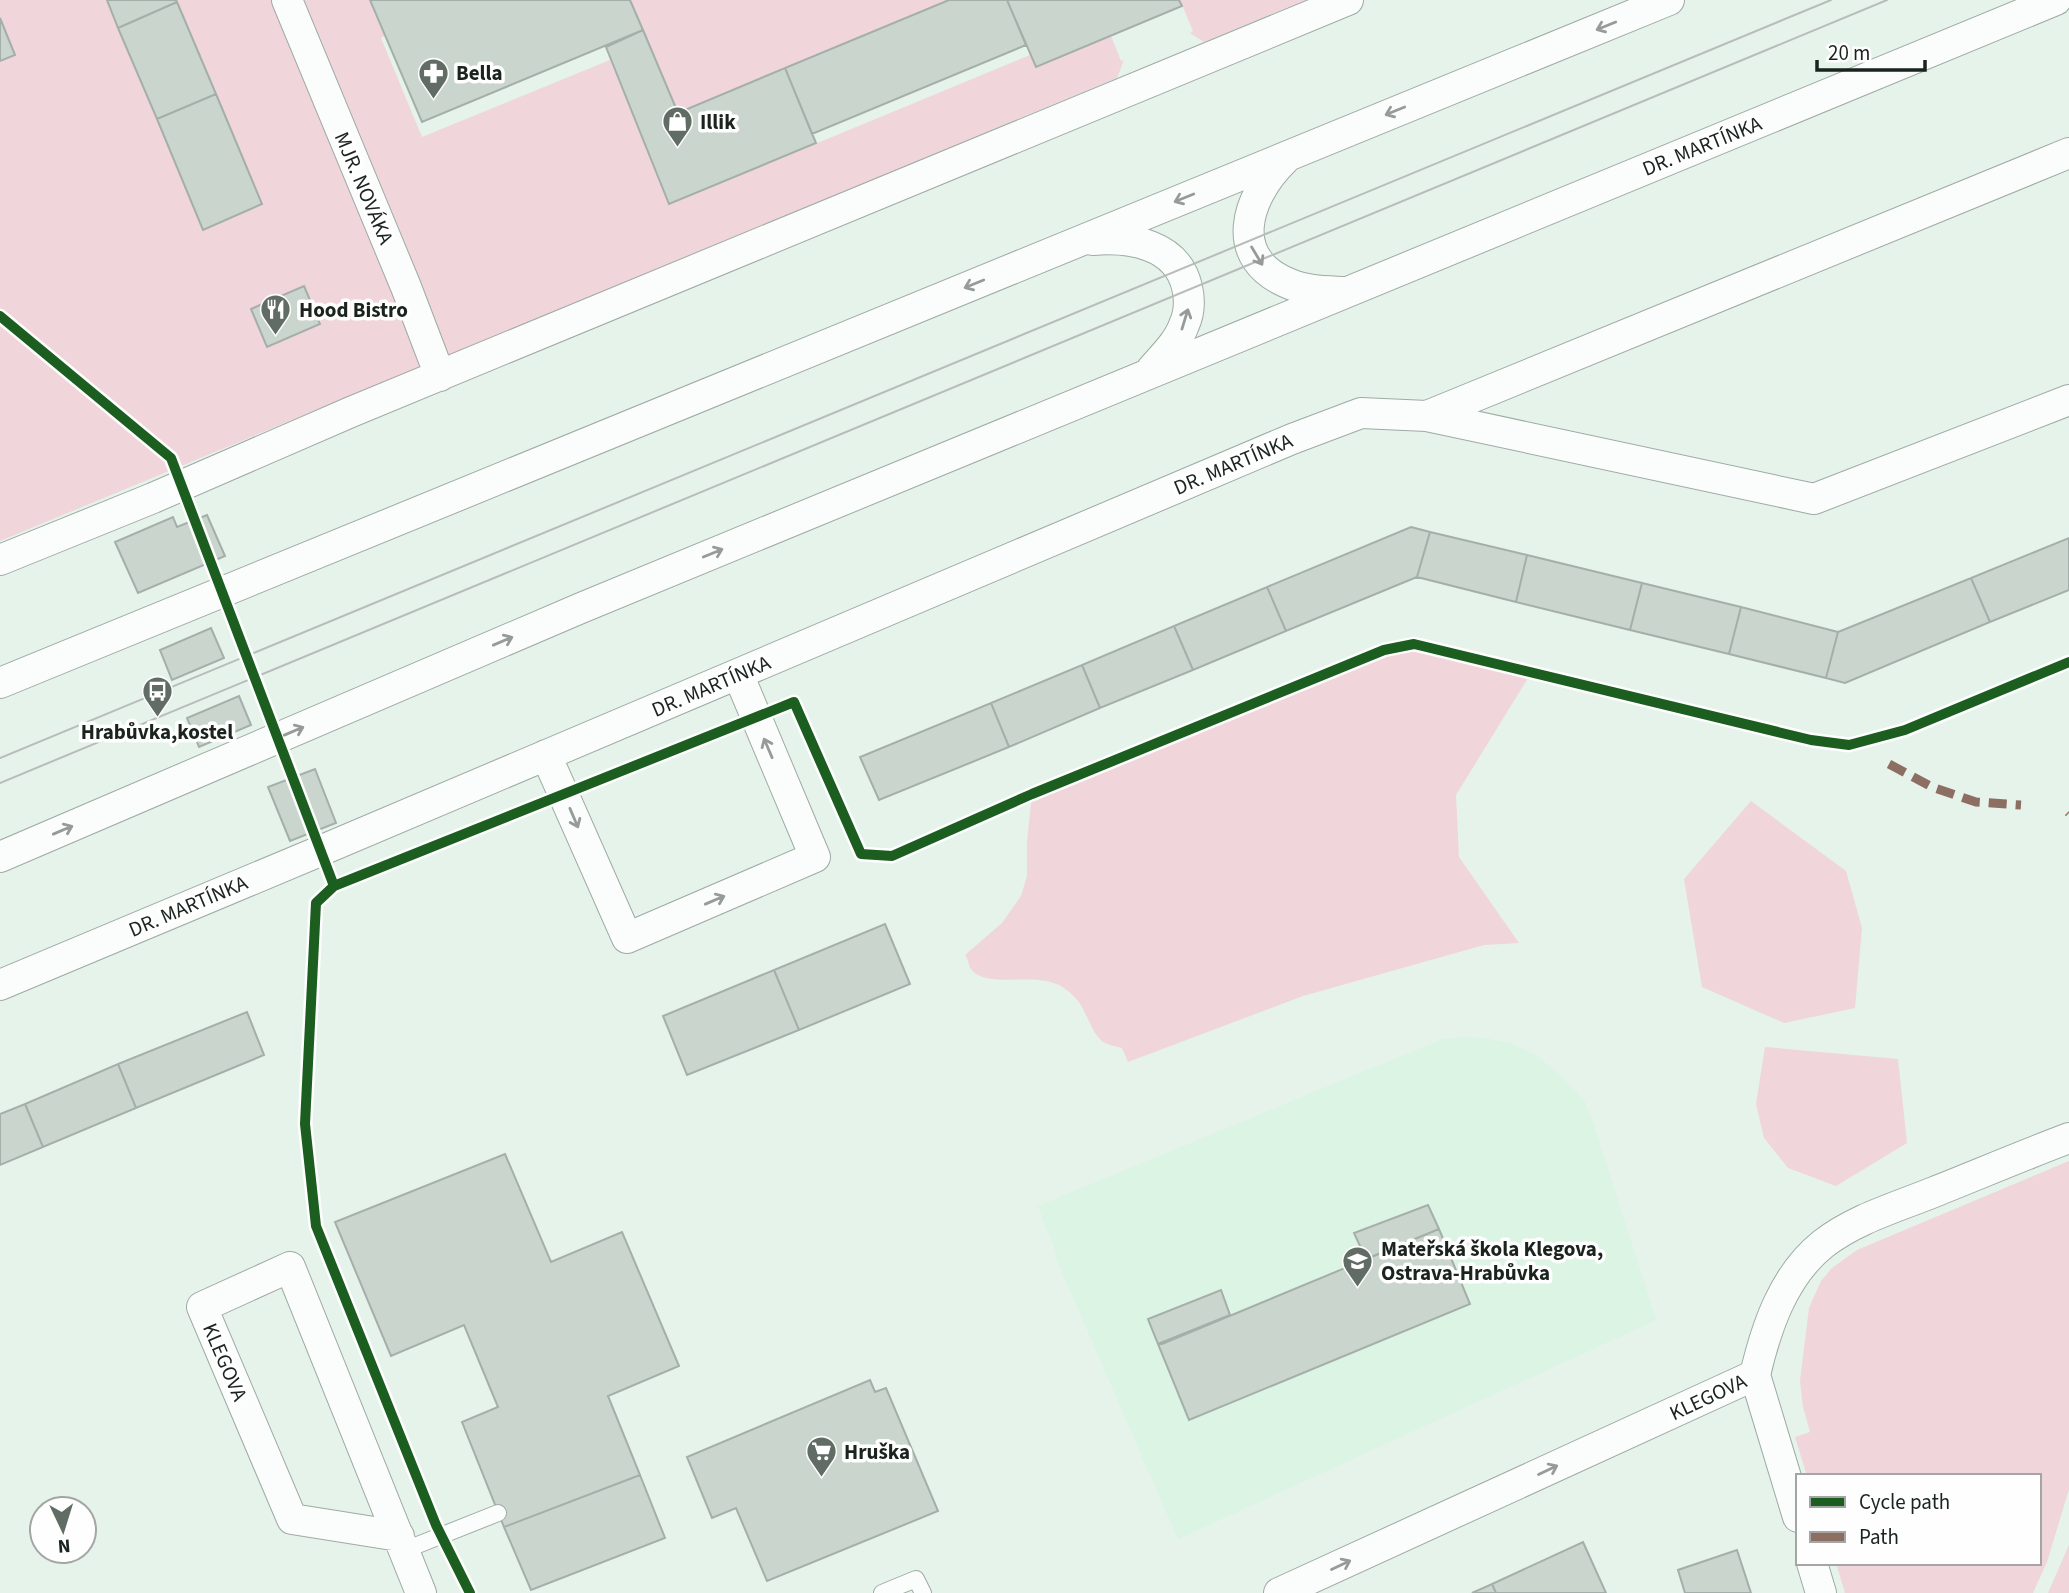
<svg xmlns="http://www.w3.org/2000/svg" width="2069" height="1593" viewBox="0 0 2069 1593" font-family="'Source Sans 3',sans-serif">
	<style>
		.built { fill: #dbf4e3 }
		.green { fill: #f0d5da }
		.building { fill: #cad5cd; stroke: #a4afa9; stroke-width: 2 }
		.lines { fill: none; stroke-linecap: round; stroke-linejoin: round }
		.service-casing { stroke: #9faaa4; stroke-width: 18 }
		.minor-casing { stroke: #9faaa4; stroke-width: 32 }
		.service { stroke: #fbfdfc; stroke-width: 16 }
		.minor { stroke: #fbfdfc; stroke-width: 30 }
		.tram { stroke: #b8bcba; stroke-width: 2 }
		.quiet { stroke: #8d6e63; stroke-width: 9; stroke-dasharray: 18 9; stroke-linecap: butt }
		.cycleway-casing { stroke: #fefefe; stroke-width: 15 }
		.cycleway { stroke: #1b5e20; stroke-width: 10 }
		.oneway { stroke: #969b98 }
		.labels { text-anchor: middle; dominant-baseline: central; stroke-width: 7; stroke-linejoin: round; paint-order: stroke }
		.poi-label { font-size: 21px; font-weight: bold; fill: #1a231e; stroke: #fefefe; text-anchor: start }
		.street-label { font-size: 21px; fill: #1a231e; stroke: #fefefe }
	</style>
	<rect width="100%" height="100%" fill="#e5f3ea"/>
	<path class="built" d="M1467,1037L1490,1039L1512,1044L1534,1054L1556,1071L1584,1100L1593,1122L1656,1320L1178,1539L1055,1256L1057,1255L1038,1206L1443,1039Z"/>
	<path class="green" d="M0,0H372L386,35L381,38L422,137L610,60L670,204L1030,55L1037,67L1111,36L1121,61L1124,60L1117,78L0,541Z
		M630,0H953L678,114Z
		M1180,0H1306L1204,42L1190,33L1193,31Z
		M1414,644L1531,673L1456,795L1459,857L1519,943L1484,945L1303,996L1128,1062L1122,1048C1115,1046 1107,1045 1102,1041C1093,1033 1090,1022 1085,1013C1081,1003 1073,994 1064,988C1038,969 987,991 971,969C968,965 969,960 965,955L1002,923L1021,896L1027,876V842L1032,794L1384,650Z
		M1751,801L1846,871L1862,928L1855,1008L1784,1023L1702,987L1684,879Z
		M1765,1047L1898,1059L1907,1143L1836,1186L1788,1168L1764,1138L1756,1104Z
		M2069,1161V1489L2047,1562L2033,1593H1845L1836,1563H2039V1476H1807L1795,1437L1810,1432L1803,1407L1800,1381L1809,1308L1821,1281L1832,1268L1857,1250Z
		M2069,1545V1593H2048Z"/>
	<path class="building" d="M107,0H176L177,2L118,28Z
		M370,0H630L643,30L422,122Z
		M949,0H1007L1026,45L812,134L785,68Z
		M1007,0H1179L1182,6L1036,67Z
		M177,2L216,94L157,119L118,28Z
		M0,18L15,55L0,61Z
		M643,30L678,113L785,68L816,143L669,204L606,47Z
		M216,94L262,204L203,230L157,119Z
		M304,286L320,324L267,347L251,309Z
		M207,515L225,556L138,593L115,542L173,517L177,527Z
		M1411,527L1430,532L1417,577L1286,631L1267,587Z
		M1430,532L1527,555L1516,602L1417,577Z
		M2069,538V590L1990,622L1971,578Z
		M1527,555L1642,583L1630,630L1516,602Z
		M1971,578L1990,622L1845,683L1826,678L1838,632Z
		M1642,583L1741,607L1729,654L1630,630Z
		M1267,587L1286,631L1193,670L1174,626Z
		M1741,607L1838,632L1826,678L1729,654Z
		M1174,626L1193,670L1100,708L1082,665Z
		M211,628L224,658L172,680L160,650Z
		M1082,665L1100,708L1009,747L991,703Z
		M239,696L251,725L199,747L187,718Z
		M991,703L1009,747L879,800L860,757Z
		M315,769L336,823L290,841L268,787Z
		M885,924L910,984L799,1030L774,970Z
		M774,970L799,1030L687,1075L663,1016Z
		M247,1012L264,1055L136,1108L118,1064Z
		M118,1064L136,1108L43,1147L25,1104Z
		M25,1104L43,1147L0,1165V1114Z
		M505,1154L551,1262L622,1232L679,1366L608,1396L640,1475L504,1527L462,1422L498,1407L464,1325L391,1356L335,1222Z
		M1428,1205L1439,1229L1366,1259L1354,1233Z
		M1439,1229L1470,1304L1189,1420L1158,1344H1162Z
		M1221,1290L1230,1315L1158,1344L1148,1319Z
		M870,1380L875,1392L886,1388L938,1511L767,1581L736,1508L712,1518L687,1457Z
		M640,1475L665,1538L531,1590L504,1527Z
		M1583,1542L1606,1593H1496L1492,1584Z
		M1737,1550L1751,1593H1685L1678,1570Z
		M1492,1584L1496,1593H1472Z"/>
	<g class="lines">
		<defs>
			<path id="service" d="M405,1550L498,1513
				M882,1593L916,1579L923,1593"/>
			<path id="minor" d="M287,0L406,287L440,376
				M1284,160C1246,197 1226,259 1290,284C1306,291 1326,291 1344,292
				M1093,240C1130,237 1177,244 1187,287C1190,300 1190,312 1184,325C1178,342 1164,355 1152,369
				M1427,416L1814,499L2069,400
				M0,560L153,498L351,412L1348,0
				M0,683L1669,0
				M546,755L627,938L815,857L738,674
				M0,857L581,608L2056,0
				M0,985L320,851L1292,439L1361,413L1427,416L2069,153
				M1755,1375C1766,1328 1783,1276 1823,1244C1855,1219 1897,1207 1934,1192C1979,1174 2024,1155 2069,1138
				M1755,1375L1798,1517
				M399,1536L292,1519L202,1307L290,1267L421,1593
				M1812,1563L1821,1593
				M1279,1593L1755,1375"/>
		</defs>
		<use href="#service" class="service-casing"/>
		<use href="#minor" class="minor-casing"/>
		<use href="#service" class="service"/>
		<use href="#minor" class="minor"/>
		<path class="tram" d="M0,758L1831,0
			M0,783L1887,0"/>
		<path class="quiet" d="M1889,764L1932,787L1976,802L2021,805
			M2068,812L2069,813"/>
		<defs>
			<path id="cycleway" d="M0,316L171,458L334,886
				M470,1593L436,1525L316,1226L305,1124L316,903L334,886L794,702L861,854L892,856L1032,794L1384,650L1414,644L1811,740L1849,745L1905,730L2069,662"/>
		</defs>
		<use href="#cycleway" class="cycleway-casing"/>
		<use href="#cycleway" class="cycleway"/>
	</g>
	<defs><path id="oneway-shaft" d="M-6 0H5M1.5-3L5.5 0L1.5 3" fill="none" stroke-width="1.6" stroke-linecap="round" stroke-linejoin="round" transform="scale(1.75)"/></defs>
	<g class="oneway">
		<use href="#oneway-shaft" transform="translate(1606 26) rotate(158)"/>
		<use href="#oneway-shaft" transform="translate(1395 111) rotate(158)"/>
		<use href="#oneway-shaft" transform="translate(1184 198) rotate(158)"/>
		<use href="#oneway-shaft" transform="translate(1257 256) rotate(59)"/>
		<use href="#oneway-shaft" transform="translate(974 284) rotate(158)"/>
		<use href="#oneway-shaft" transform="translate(1185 319) rotate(-73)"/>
		<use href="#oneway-shaft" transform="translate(713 553) rotate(-22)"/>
		<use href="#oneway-shaft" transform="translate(503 641) rotate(-23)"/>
		<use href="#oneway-shaft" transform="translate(294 731) rotate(-23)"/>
		<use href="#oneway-shaft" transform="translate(768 748) rotate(-113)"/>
		<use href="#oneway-shaft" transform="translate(574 818) rotate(67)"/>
		<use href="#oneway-shaft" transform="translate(63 830) rotate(-23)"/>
		<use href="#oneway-shaft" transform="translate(715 900) rotate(-23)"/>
		<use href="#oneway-shaft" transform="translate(1548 1470) rotate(-25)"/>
		<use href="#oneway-shaft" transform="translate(1341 1565) rotate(-25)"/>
	</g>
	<defs>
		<symbol id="pharmacy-pin" viewBox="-11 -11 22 30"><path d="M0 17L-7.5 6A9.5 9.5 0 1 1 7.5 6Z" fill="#616c65" stroke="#fefefe"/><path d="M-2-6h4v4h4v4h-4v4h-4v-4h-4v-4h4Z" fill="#fff"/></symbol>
		<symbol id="shop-pin" viewBox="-11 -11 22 30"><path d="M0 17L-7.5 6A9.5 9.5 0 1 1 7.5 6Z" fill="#616c65" stroke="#fefefe"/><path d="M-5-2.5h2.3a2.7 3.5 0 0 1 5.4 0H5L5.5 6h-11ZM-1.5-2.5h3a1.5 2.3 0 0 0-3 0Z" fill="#fff"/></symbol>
		<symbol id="restaurant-pin" viewBox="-11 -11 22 30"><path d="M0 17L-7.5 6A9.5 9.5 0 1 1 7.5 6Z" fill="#616c65" stroke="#fefefe"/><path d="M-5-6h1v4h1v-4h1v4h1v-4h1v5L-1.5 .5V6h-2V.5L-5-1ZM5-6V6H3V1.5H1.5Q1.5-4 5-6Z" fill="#fff"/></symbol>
		<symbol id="bus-pin" viewBox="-11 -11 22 30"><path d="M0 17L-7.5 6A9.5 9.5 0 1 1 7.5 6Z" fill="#616c65" stroke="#fefefe"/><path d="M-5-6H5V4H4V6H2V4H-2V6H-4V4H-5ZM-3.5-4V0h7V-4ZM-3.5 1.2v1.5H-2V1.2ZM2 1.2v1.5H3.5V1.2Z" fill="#fff"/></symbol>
		<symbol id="school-pin" viewBox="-11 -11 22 30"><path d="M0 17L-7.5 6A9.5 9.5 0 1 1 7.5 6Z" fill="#616c65" stroke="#fefefe"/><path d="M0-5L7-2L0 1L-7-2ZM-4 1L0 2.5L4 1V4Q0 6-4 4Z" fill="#fff"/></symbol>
		<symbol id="supermarket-pin" viewBox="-11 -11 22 30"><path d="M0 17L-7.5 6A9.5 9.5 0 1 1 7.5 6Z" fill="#616c65" stroke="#fefefe"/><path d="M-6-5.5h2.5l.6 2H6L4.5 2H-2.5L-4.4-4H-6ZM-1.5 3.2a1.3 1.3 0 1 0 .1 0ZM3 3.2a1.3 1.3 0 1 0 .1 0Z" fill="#fff"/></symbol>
	</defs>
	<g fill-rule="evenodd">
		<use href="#pharmacy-pin" x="416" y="56" width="35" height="47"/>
		<use href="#shop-pin" x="660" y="104" width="35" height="47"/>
		<use href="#restaurant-pin" x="258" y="292" width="35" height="47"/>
		<use href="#bus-pin" x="140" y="674" width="35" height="47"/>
		<use href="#school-pin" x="1340" y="1244" width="35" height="47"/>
		<use href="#supermarket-pin" x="804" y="1434" width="35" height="47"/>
	</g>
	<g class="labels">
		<g class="poi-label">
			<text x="456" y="73">Bella</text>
			<text x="700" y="122">Illik</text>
			<text x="299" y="310">Hood Bistro</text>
			<text x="157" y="732" text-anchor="middle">Hrabůvka,kostel</text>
			<text x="1381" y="1249">Mateřská škola Klegova,<tspan x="1381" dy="24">Ostrava-Hrabůvka</tspan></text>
			<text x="844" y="1452">Hruška</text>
		</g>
		<g class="street-label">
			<text transform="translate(1702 146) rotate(-22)">DR. MARTÍNKA</text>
			<text transform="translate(364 188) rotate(67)">MJR. NOVÁKA</text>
			<text transform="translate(1233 464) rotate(-23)">DR. MARTÍNKA</text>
			<text transform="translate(711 686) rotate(-23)">DR. MARTÍNKA</text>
			<text transform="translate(188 906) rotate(-23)">DR. MARTÍNKA</text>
			<text transform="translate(225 1362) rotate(67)">KLEGOVA</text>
			<text transform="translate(1708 1397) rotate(-25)">KLEGOVA</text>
		</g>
	</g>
	<rect x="1796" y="1474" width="245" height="91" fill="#fefefe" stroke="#a3a6a4" stroke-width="2"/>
	<rect x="1810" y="1497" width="35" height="10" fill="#1b5e20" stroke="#a3a6a4" stroke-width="2"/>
	<text x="1859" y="1509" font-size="21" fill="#1a231e">Cycle path</text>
	<rect x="1810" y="1532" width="35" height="10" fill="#8d6e63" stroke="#a3a6a4" stroke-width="2"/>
	<text x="1859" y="1544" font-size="21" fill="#1a231e">Path</text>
	<g transform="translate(63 1530) rotate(176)"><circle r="33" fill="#fefefe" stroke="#a3a6a4" stroke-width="2"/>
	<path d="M0-5L12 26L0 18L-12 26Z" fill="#616c65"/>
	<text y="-10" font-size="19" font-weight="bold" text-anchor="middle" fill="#1a231e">N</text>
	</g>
	<path d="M1817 60v10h108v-10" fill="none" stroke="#1a231e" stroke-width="3.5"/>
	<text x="1828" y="60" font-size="21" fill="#1a231e" stroke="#fefefe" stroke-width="5" paint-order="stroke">20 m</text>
</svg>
